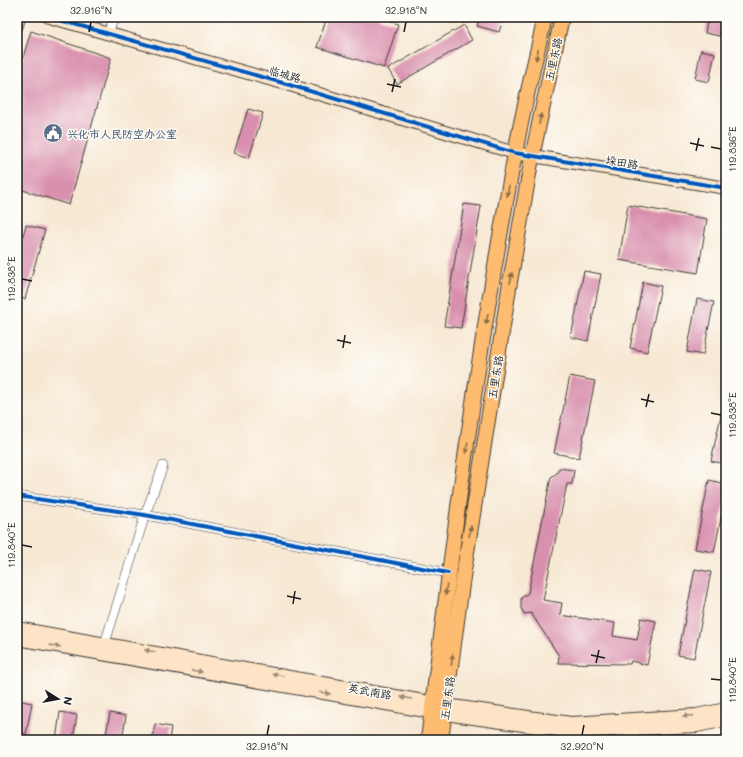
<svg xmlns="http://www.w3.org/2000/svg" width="743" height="757" viewBox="0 0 743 757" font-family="Mali,'LXGW WenKai TC',sans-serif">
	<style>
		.building { fill: #d990ae }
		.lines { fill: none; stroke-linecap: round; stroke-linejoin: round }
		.street-casing { stroke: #3d3b37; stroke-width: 10 }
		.secondary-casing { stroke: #3d3b37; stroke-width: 14 }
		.primary-casing { stroke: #3d3b37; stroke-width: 16 }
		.street { stroke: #fff; stroke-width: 9 }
		.secondary { stroke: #fee4c6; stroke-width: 12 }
		.primary { stroke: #fdbc70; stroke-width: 14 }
		.cycleway-casing { stroke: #fdfcf7; stroke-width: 6 }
		.cycleway { stroke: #0057b8; stroke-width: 4 }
		.oneway { fill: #8c6c46 }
		.oneway2 { fill: #988a7a }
		.ticks { fill: none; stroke: #1c1c1c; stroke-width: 1.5 }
		.labels { text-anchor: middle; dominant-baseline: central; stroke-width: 3; stroke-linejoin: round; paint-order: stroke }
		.street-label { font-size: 11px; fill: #1c1c1c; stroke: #fdfcf7 }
		.service-label { font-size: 11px; font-weight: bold; fill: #4e5e75; stroke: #fdfcf7; text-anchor: start }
		.neatline { fill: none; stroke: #1c1c1c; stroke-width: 1.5 }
		.ticks-label { font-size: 10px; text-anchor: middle; fill: #1c1c1c }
	</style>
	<rect width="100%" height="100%" fill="#fdfcf7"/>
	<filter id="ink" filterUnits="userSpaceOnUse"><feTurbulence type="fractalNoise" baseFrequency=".025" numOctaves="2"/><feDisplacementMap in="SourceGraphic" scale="8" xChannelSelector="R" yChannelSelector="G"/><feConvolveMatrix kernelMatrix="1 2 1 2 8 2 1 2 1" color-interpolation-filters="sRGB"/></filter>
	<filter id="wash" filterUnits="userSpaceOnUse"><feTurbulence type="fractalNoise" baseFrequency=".012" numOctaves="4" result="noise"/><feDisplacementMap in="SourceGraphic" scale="16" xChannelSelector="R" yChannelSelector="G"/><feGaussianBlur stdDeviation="0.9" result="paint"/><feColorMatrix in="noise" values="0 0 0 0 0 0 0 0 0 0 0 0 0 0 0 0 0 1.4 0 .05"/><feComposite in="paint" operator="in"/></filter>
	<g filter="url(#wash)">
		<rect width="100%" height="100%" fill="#f7e8d3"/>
		<g id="blocks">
			<path class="building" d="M327,17H375L398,24L384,68L317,47Z
				M480,17H504L499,32L477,26Z
				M708,17H723L720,36L705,33Z
				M464,25L472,40L397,84L388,69Z
				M31,31L111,58L69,205L17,188V77Z
				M701,50L715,53L709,82L695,79Z
				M248,109L263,113L249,158L234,153Z
				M464,204L481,206L461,328L444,326Z
				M628,205L707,219L698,273L619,260Z
				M26,225L45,230L25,299L17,297V256Z
				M584,271L601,274L588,341L571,337Z
				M643,282L661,286L647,352L630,348Z
				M697,299L714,302L703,355L687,352Z
				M570,376L595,381L579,458L554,453Z
				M723,406L726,407V464L711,461Z
				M559,468L574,470L572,484H567L543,600L562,603L560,615L615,623L613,636L637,640L641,618L656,621L647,665L631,661L630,664L558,663L559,656L531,613L524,614L521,608V598L528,593L551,477L557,473Z
				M709,480L726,484V494L714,552L695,549Z
				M695,569L711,572L694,658L678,655Z
				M17,700L32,703L26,734L17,732Z
				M60,712L77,715L73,740H56Z
				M110,713L126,716L122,740H105Z
				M155,724L171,727L169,740H152Z"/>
		</g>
	</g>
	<g filter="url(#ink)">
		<use href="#blocks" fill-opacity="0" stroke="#3d3b37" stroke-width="1"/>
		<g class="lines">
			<defs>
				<path id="street" d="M108,34L114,17
					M17,496L145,515L448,573
					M105,643L145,515L163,466"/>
				<path id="secondary" d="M49,17L283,83L515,153L726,188
					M17,25L19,17
					M17,628L446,705L571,723L696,715L726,709
					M17,639L431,712L572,732L697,726L726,720"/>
				<path id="primary" d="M428,740C452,544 478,348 515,154C523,108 535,62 545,17
					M441,740L463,577L510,282L532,157L562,17"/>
			</defs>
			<use href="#street" class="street-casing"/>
			<use href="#secondary" class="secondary-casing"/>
			<use href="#primary" class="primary-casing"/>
			<use href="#street" class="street"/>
			<use href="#secondary" class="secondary"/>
			<use href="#primary" class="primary"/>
			<defs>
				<path id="cycleway" d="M49,17L283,83L515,153L726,188
					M17,496L145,515L448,573"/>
			</defs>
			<use href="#cycleway" class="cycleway-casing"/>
			<use href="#cycleway" class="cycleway"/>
		</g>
		<defs><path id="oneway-solid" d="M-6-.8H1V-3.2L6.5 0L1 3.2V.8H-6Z"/></defs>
		<g class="oneway">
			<use href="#oneway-solid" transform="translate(537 55) rotate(102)"/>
			<use href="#oneway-solid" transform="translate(540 119) rotate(-78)"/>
			<use href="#oneway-solid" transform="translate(508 191) rotate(100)"/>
			<use href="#oneway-solid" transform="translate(511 278) rotate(-80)"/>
			<use href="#oneway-solid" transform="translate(487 319) rotate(100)"/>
			<use href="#oneway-solid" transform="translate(467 448) rotate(99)"/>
			<use href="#oneway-solid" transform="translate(470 531) rotate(-81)"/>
			<use href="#oneway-solid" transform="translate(446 590) rotate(97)"/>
			<use href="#oneway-solid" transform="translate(452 660) rotate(-83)"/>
		</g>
		<g class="oneway2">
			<use href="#oneway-solid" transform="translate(55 646) rotate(10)"/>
			<use href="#oneway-solid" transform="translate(150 651) rotate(-170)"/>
			<use href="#oneway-solid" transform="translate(197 671) rotate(10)"/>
			<use href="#oneway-solid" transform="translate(278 675) rotate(-170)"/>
			<use href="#oneway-solid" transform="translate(325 693) rotate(10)"/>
			<use href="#oneway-solid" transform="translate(406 698) rotate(-170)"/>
			<use href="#oneway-solid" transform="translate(688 716) rotate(176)"/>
		</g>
	</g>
	<path class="ticks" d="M89,32L91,22M404,32L406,22M387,84L401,87M392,92L395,79M690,143L704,146M711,147L721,149M696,151L699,138M22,279L32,281M337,340L351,343M343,348L345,335M641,399L654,402M646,407L649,394M711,413L721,415M22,545L32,547M287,596L301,599M293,604L295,591M591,655L605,658M596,663L599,650M711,679L721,680M267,735L269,725M582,735L584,725"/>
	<defs>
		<symbol id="civic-disc" viewBox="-11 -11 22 22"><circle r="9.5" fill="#5c6f8a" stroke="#fdfcf7"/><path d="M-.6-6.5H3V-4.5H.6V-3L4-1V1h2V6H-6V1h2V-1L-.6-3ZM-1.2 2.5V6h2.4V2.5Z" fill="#fff"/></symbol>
	</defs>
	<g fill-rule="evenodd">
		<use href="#civic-disc" x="42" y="122" width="22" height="22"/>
	</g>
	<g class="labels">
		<g class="street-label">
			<text transform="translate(553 59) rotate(-78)">五里东路</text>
			<text transform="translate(285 74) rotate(16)">临城路</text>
			<text transform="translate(622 162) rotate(9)">垛田路</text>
			<text transform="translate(495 377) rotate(-81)">五里东路</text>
			<text transform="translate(370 691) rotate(10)">英武南路</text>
			<text transform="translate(447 698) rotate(-82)">五里东路</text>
		</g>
		<g class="service-label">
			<text x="67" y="133">兴化市人民防空办公室</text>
		</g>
	</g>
	<rect width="743" height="757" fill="none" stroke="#fdfcf7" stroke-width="44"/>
	<g transform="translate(58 699) rotate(101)" stroke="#fdfcf7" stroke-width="3" paint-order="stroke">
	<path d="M0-3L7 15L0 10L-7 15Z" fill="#1c1c1c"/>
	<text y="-6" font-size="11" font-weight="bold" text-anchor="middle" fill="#1c1c1c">N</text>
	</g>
	<rect x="22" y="22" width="699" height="713" class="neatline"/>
	<g class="ticks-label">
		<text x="91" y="14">32.916°N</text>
		<text x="406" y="14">32.918°N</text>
		<text transform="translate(732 149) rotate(-90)" y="4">119.836°E</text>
		<text transform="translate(11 279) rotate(-90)" y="4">119.838°E</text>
		<text transform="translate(732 415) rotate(-90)" y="4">119.838°E</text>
		<text transform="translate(11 545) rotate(-90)" y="4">119.840°E</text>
		<text transform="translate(732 680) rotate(-90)" y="4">119.840°E</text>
		<text x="267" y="750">32.918°N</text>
		<text x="582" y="750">32.920°N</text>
	</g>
</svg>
